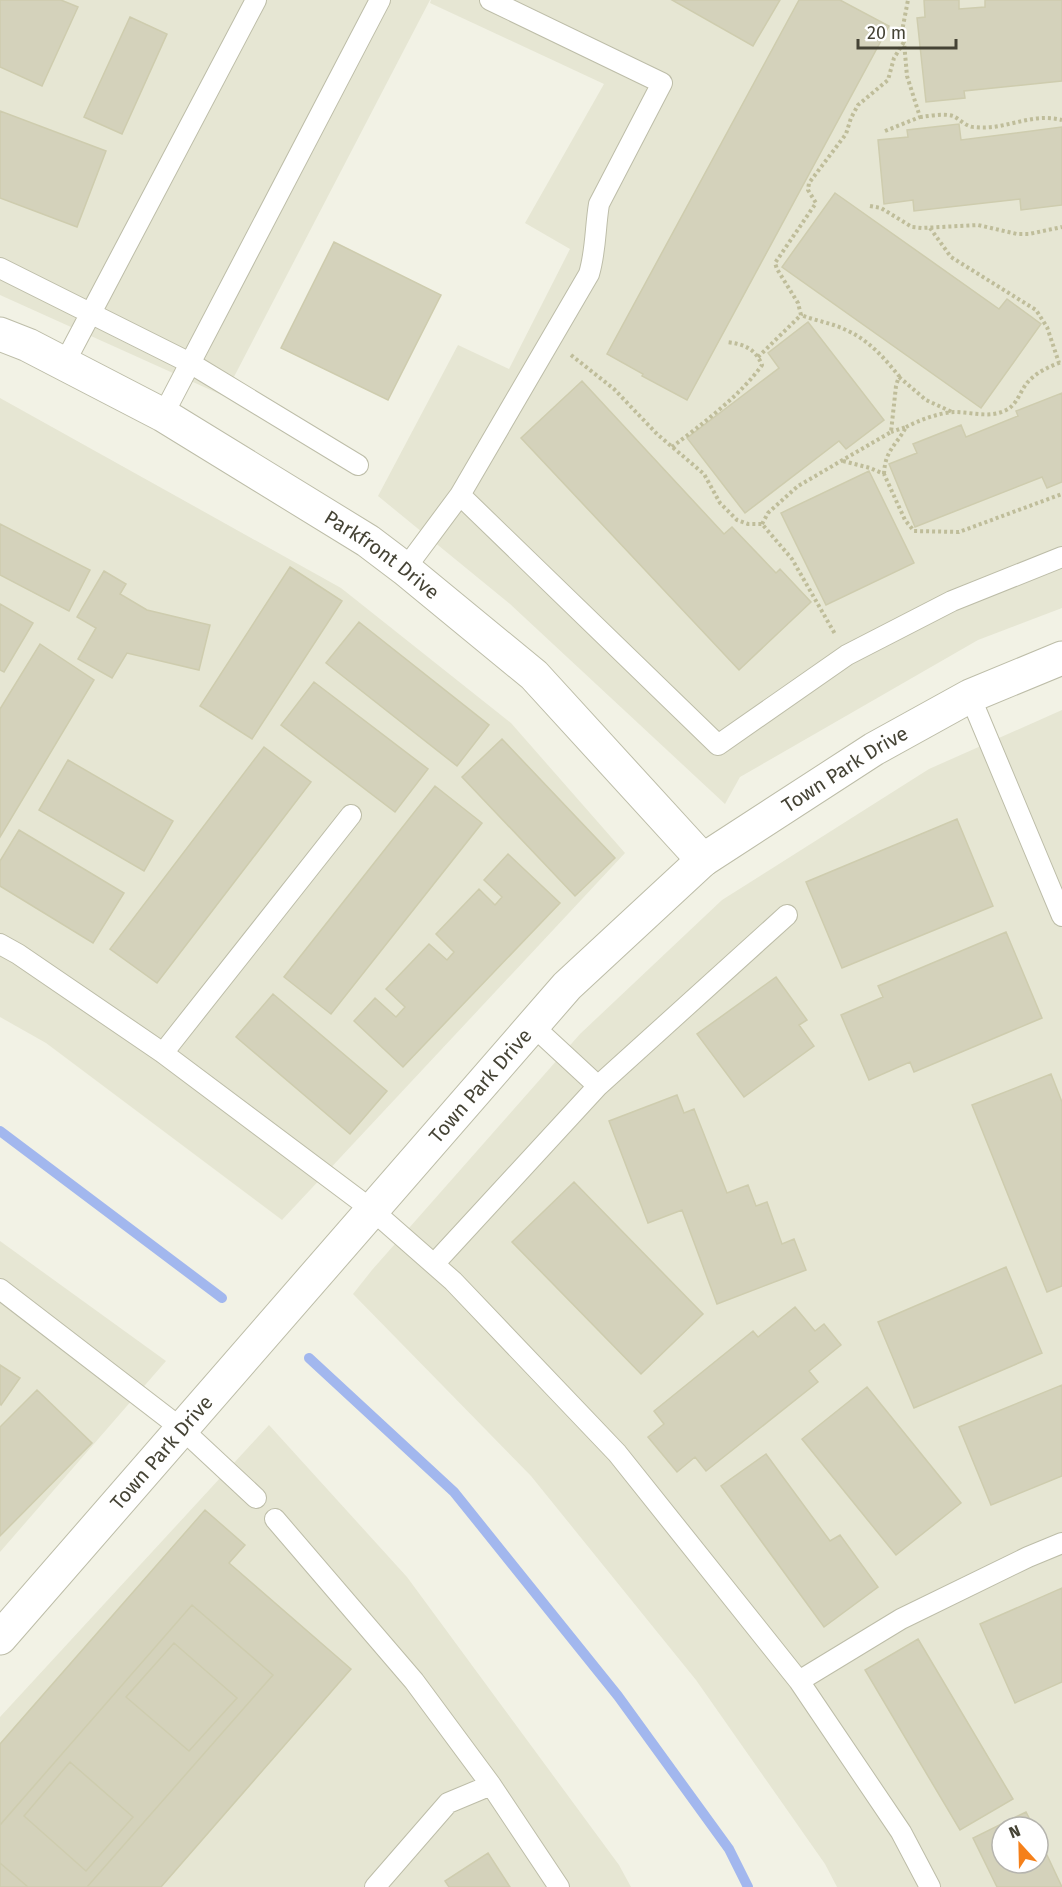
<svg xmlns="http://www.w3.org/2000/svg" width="1062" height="1887" viewBox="0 0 1062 1887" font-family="'Fira Sans',sans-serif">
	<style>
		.residential { fill: #e6e6d3; fill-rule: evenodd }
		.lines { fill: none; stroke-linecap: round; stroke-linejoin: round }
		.stream { stroke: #a2b7ee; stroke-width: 10 }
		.building { fill: #d4d2bb; stroke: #ceccae; stroke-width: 1.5 }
		.service-casing { stroke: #bdbda8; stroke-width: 22 }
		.minor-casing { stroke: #bdbda8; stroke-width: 35 }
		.tertiary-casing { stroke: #bdbda8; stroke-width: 35 }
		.path { stroke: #bfbd9a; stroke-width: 4; stroke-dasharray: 3 3; stroke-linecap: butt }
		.service { stroke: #fff; stroke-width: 20 }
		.minor { stroke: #fff; stroke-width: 33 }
		.tertiary { stroke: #fff; stroke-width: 33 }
		.labels { text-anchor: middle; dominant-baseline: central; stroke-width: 4.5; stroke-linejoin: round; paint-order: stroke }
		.street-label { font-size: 20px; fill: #454335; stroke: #fff }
	</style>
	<rect width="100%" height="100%" fill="#f2f2e5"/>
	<path class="residential" d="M0,0H430L224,396L0,295Z
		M431,0H1062V608L978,640L740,777L725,804L510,604L378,496L458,345L509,369L570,249L525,223L604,84L430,3Z
		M0,398L341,588L511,723L625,853L282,1220L46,1043L0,1017Z
		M1062,710V1887H837L825,1864L696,1680L531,1476L353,1294L372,1270L580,1034L722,900L929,769ZM1002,1827H1038V1863H1002Z
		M0,1241L166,1361L0,1552Z
		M269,1425L407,1577L619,1865L631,1887H0V1717Z"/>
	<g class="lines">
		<path class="stream" d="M0,1131L222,1298
			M309,1358L454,1492L618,1696L729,1849L748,1887"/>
	</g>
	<path class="building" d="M0,0H61L78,7L42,86L0,67Z
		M672,0H780L753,46Z
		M799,0H840L889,26L687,400L642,376L643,374L607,354Z
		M924,0H959V9L985,7V0H1062V81L964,91L965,98L926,102L917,18L925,17Z
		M130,17L167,34L122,134L84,117Z
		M0,111L106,151L77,227L0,198Z
		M959,124L961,140L1062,127V205L1021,210L1020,199L914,211L913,200L884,204L878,140L908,137L907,130Z
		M835,193L999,309L1007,299L1041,324L981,408L782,267Z
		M334,242L441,295L388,400L281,348Z
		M808,322L884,420L846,449L839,441L745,513L687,438L779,368L768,353Z
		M582,381L724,534L732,527L776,573L780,569L811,602L739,670L521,438Z
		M1062,393V482L1047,488L1042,477L915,527L889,464L917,453L913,444L961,425L966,437L1018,416L1016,411Z
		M869,471L914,563L826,605L781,513Z
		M0,524L90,570L69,611L0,575Z
		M290,567L342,601L252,739L200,706Z
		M104,571L126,584L120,594L147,610L210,625L199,670L127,653L112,678L78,659L96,628L77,617Z
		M0,604L33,623L4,672L0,670Z
		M359,622L489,725L457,766L326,663Z
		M40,644L94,680L0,837V709Z
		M314,682L428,769L395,812L281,725Z
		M502,739L615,858L575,896L462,777Z
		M264,747L311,782L157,983L110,949Z
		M68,760L173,821L144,871L39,810Z
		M435,786L482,823L331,1014L284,977Z
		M957,819L993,906L842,968L806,882Z
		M19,830L124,893L93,943L0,886V861Z
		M508,854L560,903L403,1067L354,1021L375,998L396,1017L405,1007L386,989L429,944L447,960L454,952L436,934L479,889L495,905L502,897L484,880Z
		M1006,932L1042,1018L914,1072L910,1062L869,1080L841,1015L883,997L878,986Z
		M776,977L807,1020L799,1025L814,1046L744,1097L697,1034Z
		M273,994L387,1091L350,1134L236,1037Z
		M1051,1074L1062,1102V1286L1047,1292L972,1105Z
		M677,1095L684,1113L694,1109L727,1193L748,1185L756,1206L767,1202L782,1244L794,1239L806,1270L717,1304L682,1210L648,1223L609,1121Z
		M574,1182L703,1314L641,1374L512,1242Z
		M1006,1267L1042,1353L914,1408L878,1322Z
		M795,1307L815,1331L824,1324L841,1345L809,1371L818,1382L706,1471L695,1457L677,1472L648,1437L664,1424L654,1411L753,1331L758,1337Z
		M0,1365L20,1378L1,1405L0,1404Z
		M1062,1385V1476L991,1505L959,1427Z
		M867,1387L961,1503L896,1555L802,1439Z
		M37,1390L92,1443L0,1536V1427Z
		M766,1454L830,1541L840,1535L878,1587L824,1627L721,1486Z
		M205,1510L245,1545L229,1563L351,1669L161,1887H87L273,1675L192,1605L0,1825V1744Z
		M1062,1588V1682L1015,1703L980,1624Z
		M192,1605L273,1675L87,1887H28L0,1863V1825Z
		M918,1639L1013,1799L960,1830L865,1670Z
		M174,1643L237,1698L189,1751L126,1697Z
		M70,1762L133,1817L86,1871L24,1816Z
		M1026,1812L1034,1827H1002V1863H1038V1836L1062,1887H997L973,1838Z
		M488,1853L510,1887H449L445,1881Z
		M0,1863L28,1887H0Z"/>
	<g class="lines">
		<defs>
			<path id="service" d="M490,0L662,83L599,204C595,228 596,251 589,274L460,495L718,745L847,655L952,601L1062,557
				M0,268L190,363L358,465
				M64,364L256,0
				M163,415L380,0
				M405,569L460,495
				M970,696L1062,916
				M0,944L18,954L163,1053L371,1209L453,1281L617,1453L799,1681L901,1832L930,1887
				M532,1025L598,1086
				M163,1053L351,815
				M434,1264L598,1086L787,915
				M0,1289L182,1429L256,1498
				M275,1519L414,1681L491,1785L559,1887
				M799,1681L901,1619L1028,1557L1062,1543
				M375,1887L448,1803L491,1785"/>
			<g id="minor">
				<path id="s1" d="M0,334L28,345L163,415L368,541L405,569L534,675L703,860"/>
			</g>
			<g id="tertiary">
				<path id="s2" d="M0,1638L567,986L703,860L874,749L970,696L1062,658"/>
			</g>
		</defs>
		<use href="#service" class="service-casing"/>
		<use href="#minor" class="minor-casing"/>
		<use href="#tertiary" class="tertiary-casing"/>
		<path class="path" d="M920,117C930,116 943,113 953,116C960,119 966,127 974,127C1005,131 1030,112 1062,120
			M885,131L920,117L907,76L904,42
			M870,206L881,208L912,227L922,228L978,225L1017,234H1029L1062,227
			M930,228L951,257L1036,310L1047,327L1059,363
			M571,355L614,389L657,434L704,474L720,503L737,520L748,524H762L792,559L835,634
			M758,357L801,315L798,303L777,269L775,263L816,203L808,190L809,183L846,134L851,118L858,105L888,80L894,58L904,42L903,26L908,0
			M899,377L926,400L952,412
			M906,427C920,420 938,413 954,412C971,412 988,418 1004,411C1017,406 1019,393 1027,383C1035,373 1050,366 1062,362
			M672,447C702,424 740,396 762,365C755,348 743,344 727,342
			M843,461L870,468L884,474L905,520L914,531L959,532L1062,494
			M884,474C885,450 896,446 906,427L891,432
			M762,524L768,513L798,486L891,432L896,386L899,376C884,358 869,340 846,330C832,323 816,321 801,315"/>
		<use href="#service" class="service"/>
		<use href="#minor" class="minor"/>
		<use href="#tertiary" class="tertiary"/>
	</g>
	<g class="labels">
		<g class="street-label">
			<text stroke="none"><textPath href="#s1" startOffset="442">Parkfront Drive</textPath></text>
			<text stroke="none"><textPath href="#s2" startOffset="1218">Town Park Drive</textPath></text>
			<text stroke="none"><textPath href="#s2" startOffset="732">Town Park Drive</textPath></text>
			<text stroke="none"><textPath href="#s2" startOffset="246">Town Park Drive</textPath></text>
		</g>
	</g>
	<g transform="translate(1020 1845) rotate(338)"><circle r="28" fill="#ffffff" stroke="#b5b4ae" stroke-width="1.5"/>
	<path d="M0-4.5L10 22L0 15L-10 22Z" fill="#f5801a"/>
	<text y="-9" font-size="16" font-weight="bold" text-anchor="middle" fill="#454335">N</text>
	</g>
	<path d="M858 39v9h98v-9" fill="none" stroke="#454335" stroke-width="3"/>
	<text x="867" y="39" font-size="18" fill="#454335" stroke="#ffffff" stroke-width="4.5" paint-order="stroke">20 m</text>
</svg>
